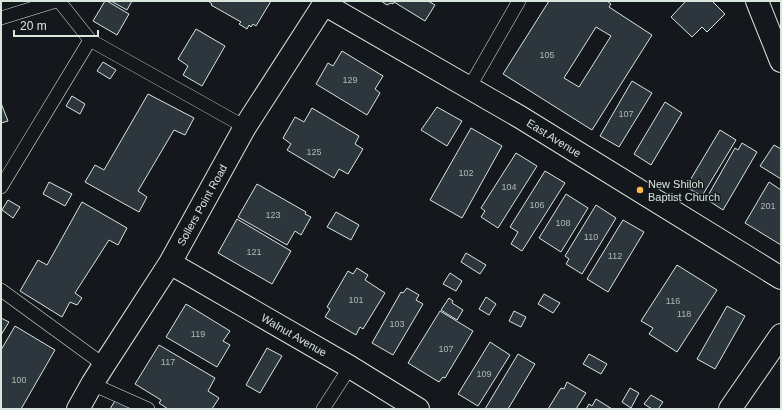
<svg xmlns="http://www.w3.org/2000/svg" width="782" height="410" viewBox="0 0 782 410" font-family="Arial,sans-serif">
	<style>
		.building { fill: #2c363c; stroke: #d8e6dc; fill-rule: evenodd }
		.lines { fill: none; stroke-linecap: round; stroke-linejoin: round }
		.service-casing { stroke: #d8e6dc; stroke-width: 14 }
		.minor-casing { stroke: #d8e6dc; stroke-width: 24 }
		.service { stroke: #14181c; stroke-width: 13 }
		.minor { stroke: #14181c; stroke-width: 22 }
		.poi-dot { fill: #ffb74d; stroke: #14181c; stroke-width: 1.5 }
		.labels { text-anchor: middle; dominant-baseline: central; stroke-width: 3; stroke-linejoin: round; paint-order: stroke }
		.number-label { font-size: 9px; fill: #adbab4 }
		.street-label { font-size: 11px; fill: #d8e6dc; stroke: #14181c }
		.poi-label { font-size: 11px; fill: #d8e6dc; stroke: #14181c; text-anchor: start }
	</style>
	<rect width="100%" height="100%" fill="#14181c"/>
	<path class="building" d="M105,1H107L129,14L117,35L93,21Z
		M111,1H132L127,10Z
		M208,1H271L256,26L253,24L251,27L249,25L247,29L239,24L241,22L211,5L212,4Z
		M381,1H428L435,5L425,21L394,2L393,4L391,3L387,5Z
		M549,1H607L611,4L609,7L652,35L592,130L503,74ZM596,27L611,36L579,87L564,78Z
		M686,1H714L713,2L725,14L707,32L702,27L692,37L671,17Z
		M196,29L225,46L202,86L183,75L188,66L178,59Z
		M342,51L383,76L375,89L380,93L367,115L316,84L328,63L333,66Z
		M103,62L116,70L110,79L97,71Z
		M632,81L652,93L619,147L600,136Z
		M148,94L194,118L185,135L174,130L138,191L147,197L139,212L85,182L95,165L104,170Z
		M72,96L85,104L80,114L66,106Z
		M665,102L682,113L651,165L634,154Z
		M1,103L8,121L1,123Z
		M437,107L462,121L447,146L421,130Z
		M312,108L359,136L355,144L363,149L348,174L339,169L334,178L287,150L291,144L283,138L295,117L304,122Z
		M471,128L502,146L462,218L430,200Z
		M720,130L736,140L702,196L686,187Z
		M742,143L757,152L723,210L706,199L735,148L738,150Z
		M774,145L781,149V179L760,166Z
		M516,153L537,166L498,228L481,217L485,211L481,208Z
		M545,171L565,183L522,251L511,244L518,232L510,227Z
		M49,182L72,194L65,206L43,194Z
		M769,182L781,190V245L745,223Z
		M257,184L306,212L305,214L311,217L301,235L295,231L287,245L238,217Z
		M566,194L588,208L561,252L539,238Z
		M8,200L20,207L13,218L2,210Z
		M82,202L127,228L118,245L109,240L75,293L82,298L77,305L70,302L62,317L20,291L38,260L47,265Z
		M596,205L616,218L582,274L566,264L569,259L565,256Z
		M336,212L359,225L351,240L327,227Z
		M237,219L291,251L272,284L218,253Z
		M623,220L644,232L608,292L587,279Z
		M466,253L486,265L480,274L461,262Z
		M677,265L717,290L677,352L649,334L653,328L641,321Z
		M357,268L368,275L365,280L385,293L363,329L360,327L356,335L325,317L330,309L327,307L348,271L353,274Z
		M450,273L462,281L456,291L443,284Z
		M407,288L419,295L416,300L423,304L393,355L372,343L401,292L403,293Z
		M544,294L560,303L553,313L538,304Z
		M486,297L496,304L489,315L479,309Z
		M449,298L453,301L452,303L463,310L457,320L441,310Z
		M186,304L230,331L223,341L230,345L217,367L166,337Z
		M727,306L745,316L715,369L697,359Z
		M440,311L473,331L445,378L443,377L439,382L408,363Z
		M514,311L526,317L521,327L509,321Z
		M1,318L9,322L1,335Z
		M15,326L55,350L21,409H1V350Z
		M490,342L510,355L478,406L458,394Z
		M159,345L215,378L208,391L219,398L212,409H168L159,403L161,400L135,384Z
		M267,348L282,356L260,393L246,385Z
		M518,354L535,364L508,409H485Z
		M589,354L607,364L601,374L583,364Z
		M567,382L586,393L576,409H548L561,388L564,389Z
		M630,388L639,393L631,408L622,402Z
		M651,395L663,402L658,409H652L644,404Z
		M116,399L131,409H110Z
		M596,399L612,409H586L589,404L592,406Z"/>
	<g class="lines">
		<defs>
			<path id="service" d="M59,1L90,40L245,127
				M1,18L56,1
				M469,88L519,1
				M1,187L90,40
				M1,290L104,365
				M92,384L148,409
				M323,409L350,367"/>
			<path id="minor" d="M757,1L781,61
				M324,4L520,117L781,278
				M170,263L350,367L418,409
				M78,409L92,384L104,365L170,263L245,127L326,1
				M730,409L781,335"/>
		</defs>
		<use href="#service" class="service-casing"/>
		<use href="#minor" class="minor-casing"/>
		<use href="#service" class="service"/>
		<use href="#minor" class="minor"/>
	</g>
	<circle class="poi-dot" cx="640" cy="190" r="4"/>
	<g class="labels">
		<g class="number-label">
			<text x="547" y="55">105</text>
			<text x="350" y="80">129</text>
			<text x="626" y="114">107</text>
			<text x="314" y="152">125</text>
			<text x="466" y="173">102</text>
			<text x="509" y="187">104</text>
			<text x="537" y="205">106</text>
			<text x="768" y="206">201</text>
			<text x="273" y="215">123</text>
			<text x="563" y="223">108</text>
			<text x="591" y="237">110</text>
			<text x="254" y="252">121</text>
			<text x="615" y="256">112</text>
			<text x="356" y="300">101</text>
			<text x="673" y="301">116</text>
			<text x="684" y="314">118</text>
			<text x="397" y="324">103</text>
			<text x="198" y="334">119</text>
			<text x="446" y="349">107</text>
			<text x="168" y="362">117</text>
			<text x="484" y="374">109</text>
			<text x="19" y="380">100</text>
		</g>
		<g class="street-label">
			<text transform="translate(554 138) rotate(32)">East Avenue</text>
			<text transform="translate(202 205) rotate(-61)">Sollers Point Road</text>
			<text transform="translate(294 335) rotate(30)">Walnut Avenue</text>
		</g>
		<g class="poi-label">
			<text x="648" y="184">New Shiloh<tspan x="648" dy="13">Baptist Church</tspan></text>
		</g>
	</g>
	<rect width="782" height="410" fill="none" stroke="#d8e6dc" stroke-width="4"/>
	<path d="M14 30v6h84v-6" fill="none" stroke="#d8e6dc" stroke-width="2"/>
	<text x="20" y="30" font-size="12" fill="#d8e6dc" stroke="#14181c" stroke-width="3" paint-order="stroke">20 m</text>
</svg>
